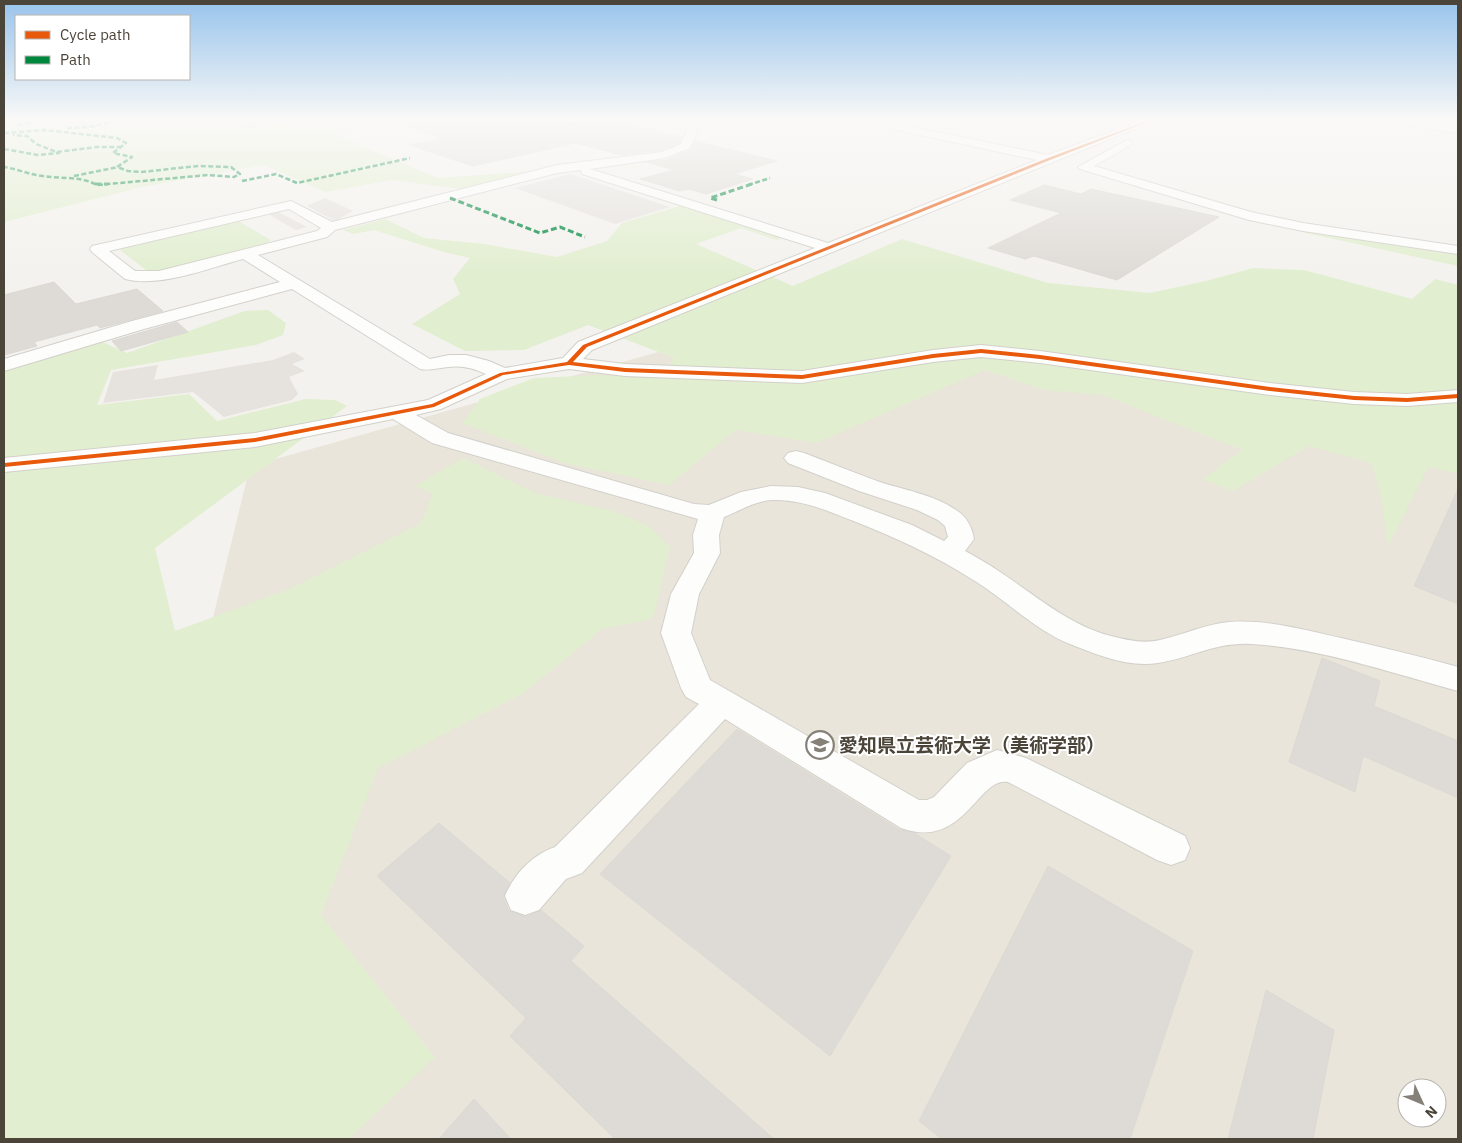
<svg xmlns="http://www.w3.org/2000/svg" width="1462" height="1143" viewBox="0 0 1462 1143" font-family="'IBM Plex Sans','Noto Sans JP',sans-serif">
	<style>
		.education { fill: #eae5da; fill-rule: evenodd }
		.green { fill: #e1eecf }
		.parking { fill: #e6e3df }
		.water { fill: #c0ddf1 }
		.building { fill: #dedbd6; stroke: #dcd9d4 }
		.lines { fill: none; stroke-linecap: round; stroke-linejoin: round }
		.minor-casing { stroke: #d2d0cb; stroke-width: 2 }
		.minor { fill: #fdfdfc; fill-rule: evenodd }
		.quiet-far1 { stroke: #00873e; stroke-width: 2.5; stroke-dasharray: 5 2.5; stroke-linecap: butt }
		.quiet { stroke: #00873e; stroke-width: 3; stroke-dasharray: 6 3; stroke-linecap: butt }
		.cycleway-casing { stroke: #fff; stroke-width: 3 }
		.cycleway { fill: #e8590c; fill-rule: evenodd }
		.labels { text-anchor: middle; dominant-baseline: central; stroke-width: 4; stroke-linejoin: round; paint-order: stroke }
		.near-poi-label { font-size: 19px; font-weight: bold; fill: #4b4439; stroke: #fff; text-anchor: start }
	</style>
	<rect width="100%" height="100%" fill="#f4f2ee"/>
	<path class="education" d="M787,316L1458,403V1139H4L114,1024L250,466ZM1407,1088H1437V1118H1407Z"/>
	<path class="green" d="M4,119H271L235,126L239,129L253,128L284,121L280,119H420L335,135L438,178L536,171L460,189L392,180L325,192L264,165L142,187L4,222Z
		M683,205L785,237L777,240L741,228L696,244L793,286L902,239L1048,283L1150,293L1210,280L1253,268L1304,270L1412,299L1435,279L1458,285V474L1428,467L1388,547L1380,490L1371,463L1309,446L1233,491L1203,479L1242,450L1103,395L1044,390L985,370L816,443L736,430L669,485L564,463L462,423L480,399L534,378L603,375L660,379L674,358L588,325L524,350L465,351L412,324L460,294L453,279L470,258L444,252L374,230L354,234L343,230L385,219L424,238L484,244L557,257L607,241L622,223Z
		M226,222H240L271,240L265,244L161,270H146L120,250L128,245Z
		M1304,228L1458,253V266L1301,232Z
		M268,310L286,323L283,335L256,345L111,370L97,405L189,394L217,421L306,399L335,400L347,406L155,548L175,631L290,589L421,523L433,494L415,486L463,458L535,493L612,511L649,526L670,547L653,619L602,629L524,693L378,768L321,915L435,1057L349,1139H4V368L100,341L127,353L245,311Z"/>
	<path class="parking" d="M570,174L670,207L615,224L515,188Z
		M325,198L353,211L335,221L307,206Z
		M278,212L307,227L296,230L268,214Z
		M294,352L305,359L292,364L305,371L289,377L298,394L292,400L224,417L193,392L103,403L113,372L158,365L154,380L273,360Z"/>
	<path class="water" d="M272,119L284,121L246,129H240L236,125Z"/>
	<path class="building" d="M401,119H608L682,137L680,143L662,150L621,155L576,143L473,166L409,145L443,138L400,124Z
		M695,141L777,161L734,174L753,179L706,194L689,189L680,191L640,179L674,170L647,162L666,160L691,150Z
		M1044,185L1081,194L1091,189L1219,217L1117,280L1034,256L1025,259L988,248L1061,213L1010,200Z
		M54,282L76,304L137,289L163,311L100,328L97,325L34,342L37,346L4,355V295Z
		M177,322L188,332L121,351L112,341Z
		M1458,489V604L1414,586Z
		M1322,658L1380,681L1374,706L1458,741V798L1363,756L1355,792L1289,762Z
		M737,729L900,830L912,832L951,856L830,1056L600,874Z
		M439,823L510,883L503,897L509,911L526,917L541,910L584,946L571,961L774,1139H615L510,1036L526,1018L377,876Z
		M1048,866L1193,951L1130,1139H942L919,1121Z
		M1266,990L1334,1030L1313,1139H1228Z
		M474,1099L511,1139H439Z"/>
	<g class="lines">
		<defs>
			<path id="minor" d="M696,119H706L698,129L690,148L665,158L590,169L828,243L1037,160L870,124L834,122L829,119H874L1048,155L1145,119H1159L592,350L583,359L625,364L802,371L933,350L981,345L1040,351L1270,383L1354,392L1407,394L1458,390V402L1407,406L1354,404L1270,395L1040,363L981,357L933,362L802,383L625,376L569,369L507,379L441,409L416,415L448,433L694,504L709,505L741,492L771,486L798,487L825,493L912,525L944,541L948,537L945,526L938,520L917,510L859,491L788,463L784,458L788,453L796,451L804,453C828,462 852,472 877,481C903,490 933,494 956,510C967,517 972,527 974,539L965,551C976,557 987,563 997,570C1034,594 1068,625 1111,636C1126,640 1144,644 1160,640C1183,635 1205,624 1229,622C1266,619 1305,630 1341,638C1380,647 1419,656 1458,667V691C1391,673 1320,648 1251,644C1216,642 1191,658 1158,663C1130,668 1097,655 1070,644C1035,630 1007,601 975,581C936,556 895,537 851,520C825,510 801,499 772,500C755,501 739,511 724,517L719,535L720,553L699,594L691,633L710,680L919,800H927L934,797L967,763L997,750L1026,758L1185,836L1190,848L1185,860L1171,865L1157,860L1008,782C978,776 964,851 901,828L725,719L582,873L566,879L539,910L525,915L511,910L505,896C514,874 532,855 555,847L699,704L686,697L681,688L661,633L671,594L694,553L693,535L698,519L432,443L393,419L255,447L4,472V458L255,433L428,400L486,374C473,368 462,365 448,367C438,368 430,371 420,369L292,289L144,329L4,371V359L132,321L280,282L243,259C209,268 160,288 125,279L92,252L90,249L92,246L291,201L332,222L557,165L662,152L681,144L688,128ZM581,170L582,174L815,248L578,342L563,358L505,368L489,361L466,355H449L430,359L258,255L327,237L335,230L557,173ZM289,209L321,228L317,231L159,271H135L109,251Z
				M1378,119H1403L1458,127V133L1383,122Z
				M1127,140L1131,141L1132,143L1131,145L1094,166L1251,212L1303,223L1458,246V254L1303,231L1249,220L1080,169L1078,167Z"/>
		</defs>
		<use href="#minor" class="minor-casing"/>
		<use href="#minor" class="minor"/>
		<path class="quiet-far1" d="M559,119L574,125
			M18,125L43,119
			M67,128L89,127L122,119
			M4,133L45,130L117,138L126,143L113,153L132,157L117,167L128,171L141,172L198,166L231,167L240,174L234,177L208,175L97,185C81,176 61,179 43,176C30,175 18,169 4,167
			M4,149L38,155L59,153L36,144L27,136L13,135
			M57,152L97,147H120
			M74,176L118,167
			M242,181L276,174L297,183L410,158
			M748,185L770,178"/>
		<path class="quiet" d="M95,184H108
			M450,198L540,233L560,227L585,237
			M717,200L710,198L752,184"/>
		<defs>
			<path id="cycleway" d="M1152,119H1155L1050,160L587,347L573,362L625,368L802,375L933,354L981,349L1040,355L1270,387L1354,396L1407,398L1458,394V398L1407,402L1354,400L1270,391L1040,359L981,353L933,358L802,379L625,372L569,365L503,375L434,407L255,442L4,467V463L255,438L432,404L500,373L567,362L583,345L1048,158Z"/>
		</defs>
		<use href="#cycleway" class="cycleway-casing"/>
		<use href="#cycleway" class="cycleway"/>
	</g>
	<linearGradient id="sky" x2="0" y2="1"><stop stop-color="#98c4ec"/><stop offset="0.43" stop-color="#faf9f7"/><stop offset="1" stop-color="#faf9f7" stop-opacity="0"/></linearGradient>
	<rect width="1462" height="279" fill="url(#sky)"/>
	<defs>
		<symbol id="university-ring" viewBox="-11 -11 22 22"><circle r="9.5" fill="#fff" stroke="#868178" stroke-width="1.5"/><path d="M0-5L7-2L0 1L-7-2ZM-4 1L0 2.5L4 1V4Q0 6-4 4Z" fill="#868178"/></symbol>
	</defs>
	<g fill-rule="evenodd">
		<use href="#university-ring" x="804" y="729" width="32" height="32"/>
	</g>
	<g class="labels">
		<g class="near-poi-label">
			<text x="839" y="745">愛知県立芸術大学（美術学部）</text>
		</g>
	</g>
	<rect width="1462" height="1143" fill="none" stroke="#4b4439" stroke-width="10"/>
	<rect x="15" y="15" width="175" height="65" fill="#ffffff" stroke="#b7b4b0"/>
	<rect x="25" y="31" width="25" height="8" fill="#e8590c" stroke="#b7b4b0"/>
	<text x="60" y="40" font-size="15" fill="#4b4439">Cycle path</text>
	<rect x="25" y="56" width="25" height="8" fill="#00873e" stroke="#b7b4b0"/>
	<text x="60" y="65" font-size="15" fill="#4b4439">Path</text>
	<g transform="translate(1422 1103) rotate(134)"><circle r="24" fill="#ffffff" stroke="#b7b4b0"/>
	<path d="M0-4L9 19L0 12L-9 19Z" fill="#868178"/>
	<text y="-8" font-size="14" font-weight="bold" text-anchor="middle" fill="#4b4439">N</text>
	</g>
</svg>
